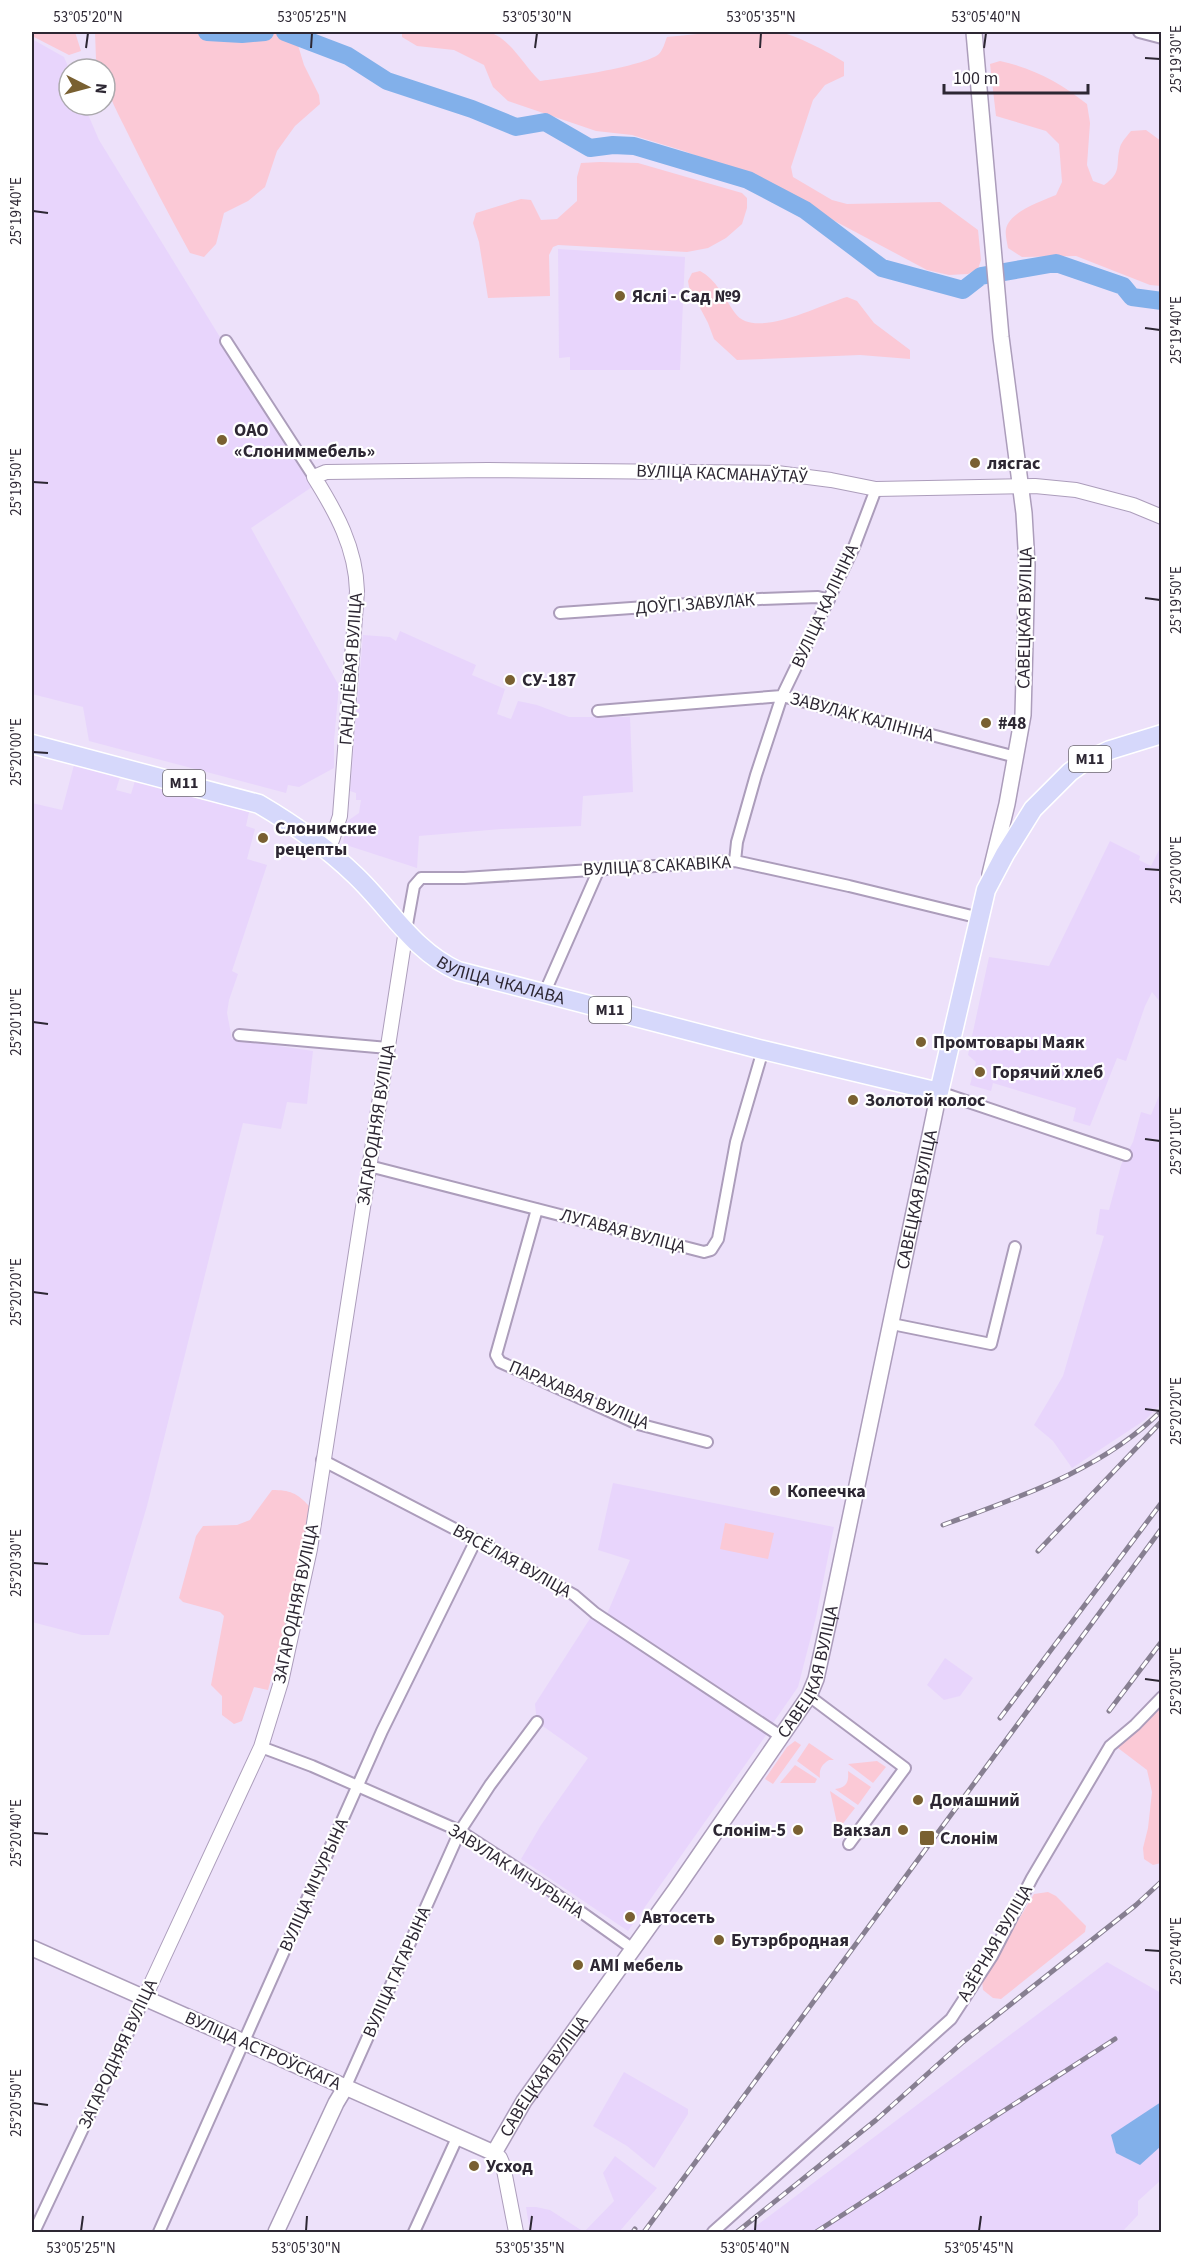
<svg xmlns="http://www.w3.org/2000/svg" width="1193" height="2264" viewBox="0 0 1193 2264" font-family="'Source Sans 3',sans-serif">
	<style>
		.built { fill: #e8d5fc }
		.green { fill: #fbc9d6 }
		.water { fill: #82b0ea }
		.lines { fill: none; stroke-linecap: round; stroke-linejoin: round }
		.river { stroke: #82b0ea; stroke-width: 18 }
		.minor-casing { stroke: #ac9dbb; stroke-width: 14 }
		.tertiary-casing { stroke: #ac9dbb; stroke-width: 16 }
		.secondary-casing { stroke: #ac9dbb; stroke-width: 18 }
		.trunk-casing { stroke: #fff; stroke-width: 21 }
		.minor { stroke: #fff; stroke-width: 10 }
		.tertiary { stroke: #fff; stroke-width: 14 }
		.secondary { stroke: #fff; stroke-width: 15 }
		.trunk { stroke: #d6d8fb; stroke-width: 18 }
		.rail-casing { stroke: #877f91; stroke-width: 5 }
		.rail { stroke: #fff; stroke-width: 3; stroke-dasharray: 9; stroke-linecap: butt }
		.ticks { fill: none; stroke: #2d2733; stroke-width: 2 }
		.poi-dot { fill: #796031; stroke: #fff; stroke-width: 2 }
		.labels { text-anchor: middle; dominant-baseline: central; stroke-width: 4.5; stroke-linejoin: round; paint-order: stroke }
		.shield { fill: #fff; stroke: #6c6870; stroke-width: 1.5 }
		.shield-label { font-size: 16px; font-weight: bold; fill: #2d2733 }
		.poi-label { font-size: 18px; font-weight: bold; fill: #2d2733; stroke: #fff; text-anchor: start }
		.street-label { font-size: 18px; fill: #2d2733; stroke: #fff }
		.neatline { fill: none; stroke: #2d2733; stroke-width: 2 }
		.ticks-label { font-size: 15px; text-anchor: middle; fill: #2d2733 }
	</style>
	<rect width="100%" height="100%" fill="#ede1fa"/>
	<path class="built" d="M32,39L64,57L69,69V105H84L99,140L312,487L251,528L339,686L334,741V768L299,787L288,785L286,793L89,741L83,707L32,694Z
		M558,249L685,257L680,370H570V357L559,358Z
		M400,631L476,665L472,675L505,689L497,714L511,719L518,701L537,705L569,717H630L633,792L583,796L581,826L501,829L419,836L417,868L343,844L346,822L359,813L360,806L361,800H356V793L350,791L363,635L390,637L396,641Z
		M74,765L120,777L116,790L131,794L135,781L249,812L246,826L255,829L247,859L267,865L232,971L238,974L229,1000L227,1013L232,1039L313,1051L307,1104L287,1102L281,1129L243,1123L147,1506L109,1635H82L32,1622V803L62,810Z
		M1110,841L1140,856L1139,860L1151,866L1161,846V1003L1152,992L1145,1006L1126,1061L1117,1058L1090,1126L1073,1121L1076,1108L993,1083L991,1091L970,1085L976,1062L968,1055L989,957L1049,966Z
		M1161,1091V1404L1145,1420L1072,1468L1053,1441L1034,1425L1063,1376L1104,1236L1096,1234L1100,1209L1109,1210L1121,1165L1133,1142L1141,1112L1151,1115Z
		M613,1483L834,1527L816,1617L798,1687L773,1723L607,1614L630,1560L598,1550Z
		M591,1617L769,1731L628,1931L521,1859L541,1825L588,1758L537,1722L535,1704Z
		M945,1658L973,1678L960,1696L944,1700L927,1685Z
		M1107,1962L1161,1993V2180L1138,2201V2215L1122,2232H748Z
		M624,2072L688,2109V2114L654,2168L627,2146L593,2126Z
		M615,2156L657,2188L619,2232H530L526,2207H536L550,2210L584,2232L614,2201L603,2173Z"/>
	<path class="green" d="M32,32H75L81,51L69,55L32,36Z
		M95,32H294L304,65L319,95L320,104L295,126L277,151L265,187L248,201L224,213L216,244L204,257L190,253C169,215 149,177 130,138C120,116 105,94 105,69H100L96,59Z
		M402,32H489C511,39 523,65 540,81C563,78 643,67 659,54C663,50 665,42 667,37C703,34 742,27 778,32C795,34 830,53 844,62V76L825,85L813,100L791,167L793,177L832,200L847,204L940,202L978,230L981,260L978,269L968,274L949,275L927,270L831,219L776,186L684,151L632,135L596,131L508,101L493,87L484,65L454,50L417,46L402,37Z
		M1000,61C1035,69 1059,82 1087,104L1090,123L1087,165L1093,181L1104,185C1123,172 1115,165 1120,147C1122,141 1128,135 1131,131L1146,130L1161,141V286L1150,285L1076,256L1022,257L1008,248C1007,242 1005,235 1006,229C1010,211 1040,202 1056,195L1062,182L1059,144L1046,131L996,116L990,64Z
		M600,162L638,163L742,193L747,198V208L742,224L726,238L708,248L687,252L558,245L553,247L549,255L550,296L488,298L479,242L473,223L476,213L521,199L531,200L541,220L557,219L577,201V177L581,163Z
		M700,271C716,279 725,299 735,313C754,341 822,304 847,297L857,301L874,323L910,350V359L860,355L737,360L714,339L708,323L689,287L688,281L692,273Z
		M272,1490C290,1490 297,1493 309,1506C300,1568 285,1629 268,1690L254,1687L242,1721L234,1724L222,1715V1696L211,1685L224,1616L220,1612L183,1602L179,1598L196,1536L203,1526L237,1525L250,1520Z
		M725,1523L774,1533L768,1559L720,1549Z
		M1161,1708V1863L1153,1865L1144,1859L1143,1848L1148,1828L1152,1792L1147,1770L1118,1748Z
		M795,1741L801,1745L773,1784L765,1779L787,1747Z
		M809,1743L834,1760H829C821,1765 819,1770 820,1778L797,1761Z
		M877,1761L886,1767L873,1783L848,1764Z
		M795,1765L817,1779L815,1783H780Z
		M848,1771L871,1787L858,1805L835,1789C847,1788 849,1781 848,1771Z
		M830,1791L855,1808L841,1826L837,1823Z
		M1048,1892L1056,1896L1086,1926L1085,1932L1001,1999L993,1998L983,1990L982,1981L1034,1894Z"/>
	<path class="water" d="M1161,2102V2146L1140,2165L1116,2153L1111,2135Z"/>
	<g class="lines">
		<path class="river" d="M207,32L242,34L265,32
			M285,32L348,56L387,81L472,109L516,127L545,122L590,148L613,145L634,146L748,180L805,210L882,268L963,290L981,276L1056,263L1123,286L1132,297L1162,301"/>
		<defs>
			<path id="minor" d="M1139,32L1162,38
				M226,341L314,477
				M560,613L760,599L818,597L829,600
				M598,711L782,696L1016,757
				M735,861L737,842L756,775L782,696L854,547L876,489
				M406,930L414,886L421,878H464L735,861L849,886L980,918
				M544,994L599,869
				M239,1035L388,1048
				M939,1092L1126,1155
				M369,1166L704,1252L711,1250L718,1239L736,1142L763,1050
				M537,1209L496,1355L500,1362L638,1424L707,1442
				M892,1324L991,1344L1015,1247
				M322,1460L476,1540L574,1595L595,1613L782,1737
				M809,1696L905,1768L849,1844
				M261,1747L312,1766L460,1831L550,1890L633,1949
				M345,2088L460,1831L490,1785L537,1722
				M34,2232L144,1999
				M159,2232L382,1731L476,1540
				M414,2232L457,2138
				M713,2232L951,2019L992,1956L1032,1878L1110,1746L1135,1725L1162,1697"/>
			<path id="tertiary" d="M325,848L332,840L340,816L357,591C356,548 336,512 314,477L326,472L488,470L777,473L831,480L876,489L1035,486L1076,490L1133,505L1162,517
				M144,1999L261,1747L281,1682L310,1549L406,930
				M494,2153L500,2158L503,2165L516,2232"/>
			<g id="secondary">
				<path d="M974,32L1001,337L1024,513L1027,565L1023,715L1007,804L990,874"/>
				<path id="s1" d="M32,1948L494,2153L524,2101L676,1889L809,1696L816,1679L830,1615L939,1092"/>
				<path d="M276,2232L336,2103L345,2088"/>
			</g>
			<g id="trunk">
				<path id="s2" d="M32,744L259,804C293,824 326,847 355,875C390,908 413,951 458,971L763,1050L939,1092L986,890L1005,854L1033,809L1070,772L1084,762L1110,750L1162,734"/>
			</g>
		</defs>
		<use href="#minor" class="minor-casing"/>
		<use href="#tertiary" class="tertiary-casing"/>
		<use href="#secondary" class="secondary-casing"/>
		<use href="#trunk" class="trunk-casing"/>
		<use href="#minor" class="minor"/>
		<use href="#tertiary" class="tertiary"/>
		<use href="#secondary" class="secondary"/>
		<use href="#trunk" class="trunk"/>
		<defs>
			<path id="rail" d="M943,1525C1019,1497 1103,1470 1162,1410
				M1038,1551L1162,1421
				M1109,1711L1162,1641
				M1000,1718L1162,1502
				M633,2232L635,2229
				M644,2232L1162,1528
				M737,2232L876,2120L963,2042L1136,1905L1162,1881
				M816,2232L1115,2039"/>
		</defs>
		<use href="#rail" class="rail-casing"/>
		<use href="#rail" class="rail"/>
	</g>
	<path class="ticks" d="M86,48L88,33M311,48L312,33M535,48L537,33M760,48L761,33M984,48L986,33M1145,58L1160,59M33,211L48,213M1145,328L1160,330M33,482L48,483M1145,598L1160,600M33,752L48,753M1145,869L1160,870M33,1022L48,1024M1145,1139L1160,1141M33,1292L48,1294M1145,1409L1160,1411M33,1563L48,1564M1145,1679L1160,1681M33,1833L48,1834M1145,1950L1160,1951M33,2103L48,2105M81,2231L83,2216M306,2231L307,2216M530,2231L532,2216M755,2231L756,2216M979,2231L981,2216"/>
	<g class="poi-dot">
		<circle cx="620" cy="296" r="6"/>
		<circle cx="222" cy="440" r="6"/>
		<circle cx="975" cy="463" r="6"/>
		<circle cx="510" cy="680" r="6"/>
		<circle cx="986" cy="723" r="6"/>
		<circle cx="263" cy="838" r="6"/>
		<circle cx="921" cy="1042" r="6"/>
		<circle cx="980" cy="1072" r="6"/>
		<circle cx="853" cy="1100" r="6"/>
		<circle cx="775" cy="1491" r="6"/>
		<circle cx="918" cy="1800" r="6"/>
		<circle cx="798" cy="1830" r="6"/>
		<circle cx="903" cy="1830" r="6"/>
		<rect x="919" y="1830" width="16" height="16" rx="3"/>
		<circle cx="630" cy="1917" r="6"/>
		<circle cx="719" cy="1940" r="6"/>
		<circle cx="578" cy="1965" r="6"/>
		<circle cx="474" cy="2166" r="6"/>
	</g>
	<g class="labels">
		<g class="shield">
			<rect x="1069" y="746" width="42" height="26" rx="4.5"/>
			<rect x="163" y="770" width="42" height="26" rx="4.5"/>
			<rect x="589" y="997" width="42" height="26" rx="4.5"/>
		</g>
		<g class="shield-label">
			<text x="1090" y="759">М11</text>
			<text x="184" y="783">М11</text>
			<text x="610" y="1010">М11</text>
		</g>
		<g class="poi-label">
			<text x="632" y="296">Яслі - Сад №9</text>
			<text x="234" y="430">ОАО<tspan x="234" dy="21">«Слониммебель»</tspan></text>
			<text x="987" y="463">лясгас</text>
			<text x="522" y="680">СУ-187</text>
			<text x="998" y="723">#48</text>
			<text x="275" y="828">Слонимские<tspan x="275" dy="21">рецепты</tspan></text>
			<text x="933" y="1042">Промтовары Маяк</text>
			<text x="992" y="1072">Горячий хлеб</text>
			<text x="865" y="1100">Золотой колос</text>
			<text x="787" y="1491">Копеечка</text>
			<text x="930" y="1800">Домашний</text>
			<text x="786" y="1830" text-anchor="end">Слонім-5</text>
			<text x="891" y="1830" text-anchor="end">Вакзал</text>
			<text x="940" y="1838">Слонім</text>
			<text x="642" y="1917">Автосеть</text>
			<text x="731" y="1940">Бутэрбродная</text>
			<text x="590" y="1965">AMI мебель</text>
			<text x="486" y="2166">Усход</text>
		</g>
		<g class="street-label">
			<text transform="translate(722 474) rotate(2)">ВУЛІЦА КАСМАНАЎТАЎ</text>
			<text transform="translate(695 604) rotate(-4)">ДОЎГІ ЗАВУЛАК</text>
			<text transform="translate(825 606) rotate(-65)">ВУЛІЦА КАЛІНІНА</text>
			<text transform="translate(1025 618) rotate(-89)">САВЕЦКАЯ ВУЛІЦА</text>
			<text transform="translate(351 669) rotate(-86)">ГАНДЛЁВАЯ ВУЛІЦА</text>
			<text transform="translate(862 717) rotate(15)">ЗАВУЛАК КАЛІНІНА</text>
			<text transform="translate(657 866) rotate(-3)">ВУЛІЦА 8 САКАВІКА</text>
			<text stroke="none"><textPath href="#s2" startOffset="540">ВУЛІЦА ЧКАЛАВА</textPath></text>
			<text transform="translate(376 1125) rotate(-81)">ЗАГАРОДНЯЯ ВУЛІЦА</text>
			<text stroke="none"><textPath href="#s1" startOffset="1569">САВЕЦКАЯ ВУЛІЦА</textPath></text>
			<text transform="translate(623 1231) rotate(15)">ЛУГАВАЯ ВУЛІЦА</text>
			<text transform="translate(579 1395) rotate(23)">ПАРАХАВАЯ ВУЛІЦА</text>
			<text transform="translate(512 1561) rotate(29)">ВЯСЁЛАЯ ВУЛІЦА</text>
			<text transform="translate(296 1604) rotate(-78)">ЗАГАРОДНЯЯ ВУЛІЦА</text>
			<text stroke="none"><textPath href="#s1" startOffset="1083">САВЕЦКАЯ ВУЛІЦА</textPath></text>
			<text transform="translate(516 1871) rotate(33)">ЗАВУЛАК МІЧУРЫНА</text>
			<text transform="translate(314 1885) rotate(-66)">ВУЛІЦА МІЧУРЫНА</text>
			<text transform="translate(995 1943) rotate(-60)">АЗЁРНАЯ ВУЛІЦА</text>
			<text transform="translate(397 1972) rotate(-66)">ВУЛІЦА ГАГАРЫНА</text>
			<text transform="translate(263 2051) rotate(24)">ВУЛІЦА АСТРОЎСКАГА</text>
			<text transform="translate(118 2054) rotate(-65)">ЗАГАРОДНЯЯ ВУЛІЦА</text>
			<text stroke="none"><textPath href="#s1" startOffset="597">САВЕЦКАЯ ВУЛІЦА</textPath></text>
		</g>
	</g>
	<rect width="1193" height="2264" fill="none" stroke="#ffffff" stroke-width="66"/>
	<g transform="translate(87 87) rotate(96)"><circle r="28" fill="#ffffff" stroke="#aba9ad" stroke-width="1.5"/>
	<path d="M0-4.5L10 22L0 15L-10 22Z" fill="#796031"/>
	<text y="-9" font-size="16" font-weight="bold" text-anchor="middle" fill="#2d2733">N</text>
	</g>
	<path d="M944 84v9h144v-9" fill="none" stroke="#2d2733" stroke-width="3"/>
	<text x="953" y="84" font-size="18" fill="#2d2733" stroke="#ffffff" stroke-width="4.5" paint-order="stroke">100 m</text>
	<rect x="33" y="33" width="1127" height="2198" class="neatline"/>
	<g class="ticks-label">
		<text x="88" y="22">53°05'20"N</text>
		<text x="312" y="22">53°05'25"N</text>
		<text x="537" y="22">53°05'30"N</text>
		<text x="761" y="22">53°05'35"N</text>
		<text x="986" y="22">53°05'40"N</text>
		<text transform="translate(1176 59) rotate(-90)" y="5">25°19'30"E</text>
		<text transform="translate(16 211) rotate(-90)" y="5">25°19'40"E</text>
		<text transform="translate(1176 330) rotate(-90)" y="5">25°19'40"E</text>
		<text transform="translate(16 482) rotate(-90)" y="5">25°19'50"E</text>
		<text transform="translate(1176 600) rotate(-90)" y="5">25°19'50"E</text>
		<text transform="translate(16 752) rotate(-90)" y="5">25°20'00"E</text>
		<text transform="translate(1176 870) rotate(-90)" y="5">25°20'00"E</text>
		<text transform="translate(16 1022) rotate(-90)" y="5">25°20'10"E</text>
		<text transform="translate(1176 1141) rotate(-90)" y="5">25°20'10"E</text>
		<text transform="translate(16 1292) rotate(-90)" y="5">25°20'20"E</text>
		<text transform="translate(1176 1411) rotate(-90)" y="5">25°20'20"E</text>
		<text transform="translate(16 1563) rotate(-90)" y="5">25°20'30"E</text>
		<text transform="translate(1176 1681) rotate(-90)" y="5">25°20'30"E</text>
		<text transform="translate(16 1833) rotate(-90)" y="5">25°20'40"E</text>
		<text transform="translate(1176 1951) rotate(-90)" y="5">25°20'40"E</text>
		<text transform="translate(16 2103) rotate(-90)" y="5">25°20'50"E</text>
		<text x="81" y="2253">53°05'25"N</text>
		<text x="306" y="2253">53°05'30"N</text>
		<text x="530" y="2253">53°05'35"N</text>
		<text x="755" y="2253">53°05'40"N</text>
		<text x="979" y="2253">53°05'45"N</text>
	</g>
</svg>
